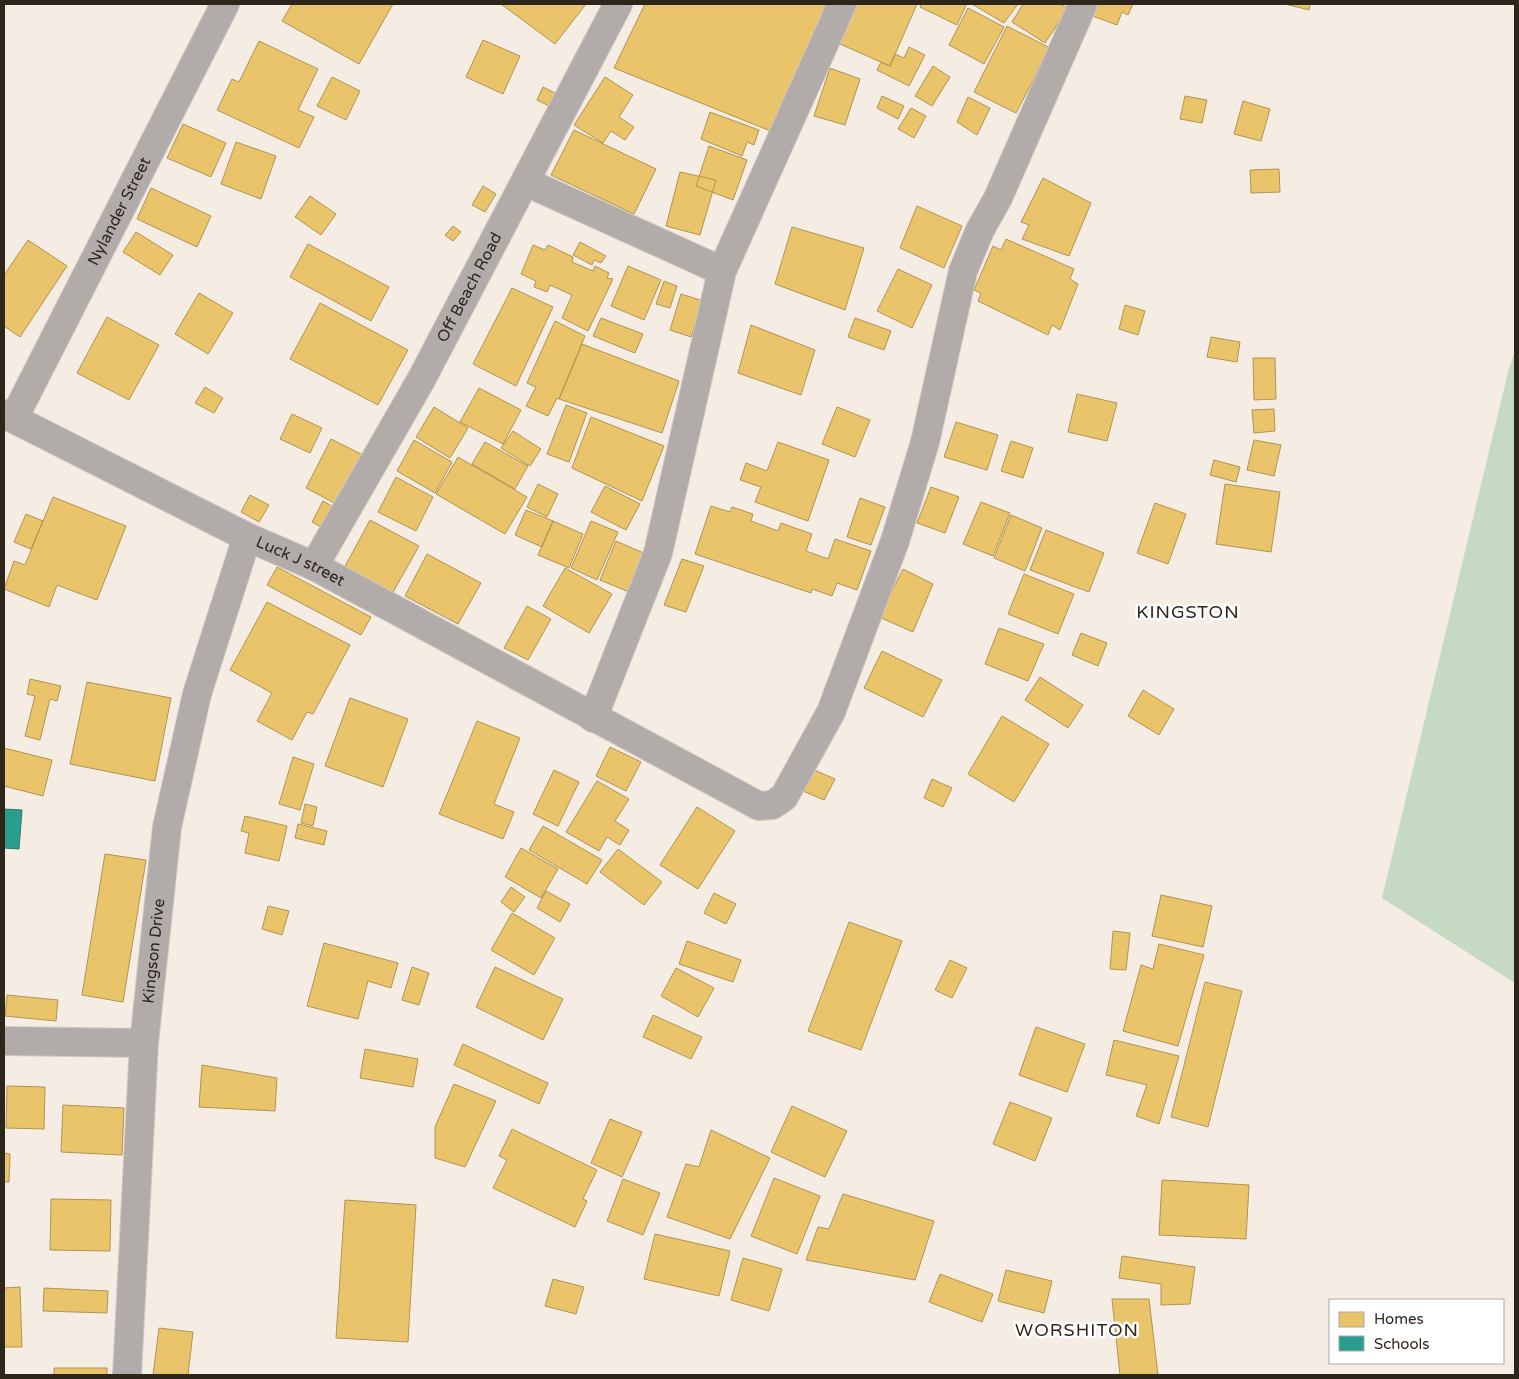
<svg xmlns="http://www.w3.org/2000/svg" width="1519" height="1379" viewBox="0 0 1519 1379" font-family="'Varela Round',sans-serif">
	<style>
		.green { fill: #c6d9c3 }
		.homes { fill: #e9c46a; stroke: #b19452 }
		.schools { fill: #2a9d8f; stroke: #2b796c }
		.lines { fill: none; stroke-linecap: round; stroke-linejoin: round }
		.street-casing { stroke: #d0c8c1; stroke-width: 30 }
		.street { stroke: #b1abaa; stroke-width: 28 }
		.labels { text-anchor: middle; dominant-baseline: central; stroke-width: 5; stroke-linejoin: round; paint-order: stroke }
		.street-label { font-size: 16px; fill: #2e251b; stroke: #fff }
		.neighbourhood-label { font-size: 18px; letter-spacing: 1px; fill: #2e251b; stroke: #fff }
	</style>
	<rect width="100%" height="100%" fill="#f5ece4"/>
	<path class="green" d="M1515,350V983L1382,898L1508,372Z"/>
	<path class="homes" d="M292,4H393L359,64L282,21Z
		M501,4H586L555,44Z
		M645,4H826L773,132L614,68Z
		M857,4H917L890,66L840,44Z
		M921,4H963L966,5L957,25L920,7Z
		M972,4H1018L1004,23Z
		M1023,4H1061L1068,9L1045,43L1012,22Z
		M1094,4H1133L1128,15L1122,12L1117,25L1090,15Z
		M1285,4H1310L1309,10Z
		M968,8L1004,27L984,64L949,45Z
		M1007,26L1050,48L1016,113L974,92Z
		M483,40L520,56L503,94L466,77Z
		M259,41L318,69L298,110L314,117L299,148L217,110L232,79L239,82Z
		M909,47L925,55L909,86L877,70L881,62L890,66L895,54L904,58Z
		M933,66L950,77L932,106L915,96Z
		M830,68L860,79L845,125L814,116Z
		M332,77L360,91L346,120L317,106Z
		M605,77L633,95L619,117L634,127L625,140L611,131L603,143L574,125Z
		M543,87L559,95L553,108L537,100Z
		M882,96L904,106L898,119L877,108Z
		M1185,96L1207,100L1202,123L1180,119Z
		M968,97L990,108L977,135L957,122Z
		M1243,101L1270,109L1261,141L1234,134Z
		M911,108L926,116L914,138L898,129Z
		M710,112L759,130L754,145L747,142L742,156L701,139Z
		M183,124L226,143L211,177L167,158Z
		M574,130L656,169L634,214L551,175Z
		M236,142L276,156L261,199L221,184Z
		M709,146L747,160L733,200L696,186Z
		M1279,169L1280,192L1251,193L1250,170Z
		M680,172L716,180L700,235L666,226Z
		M1043,178L1091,203L1069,256L1022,239L1029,225L1021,222Z
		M483,186L496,194L485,212L472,205Z
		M151,188L211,216L197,247L137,219Z
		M310,196L336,214L321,235L295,217Z
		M917,206L962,226L944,268L900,248Z
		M453,226L461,232L453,241L445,235Z
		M792,227L864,248L845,310L775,284Z
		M136,232L173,255L160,275L123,252Z
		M1006,239L1074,269L1070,279L1078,284L1060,330L1052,325L1048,335L978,301L981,293L974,290L993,246L1001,250Z
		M28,240L67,266L20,337L4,326V275Z
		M580,242L606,256L601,263L594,260L592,265L573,255Z
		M308,244L389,287L371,321L290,277Z
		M533,245L545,250L548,245L573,257L572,262L593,271L595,266L609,273L607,278L613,279L588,331L562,318L572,295L550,285L547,292L534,287L536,281L521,274Z
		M628,266L661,280L644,320L611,306Z
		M898,269L932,285L912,328L877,311Z
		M664,281L677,286L670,308L656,304Z
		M512,288L553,307L516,386L473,364Z
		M199,293L233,313L208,354L175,334Z
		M681,294L703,301L691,337L670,330Z
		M320,303L408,350L378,405L290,359Z
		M1125,305L1145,311L1138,335L1119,329Z
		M107,317L159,345L129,400L77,373Z
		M601,318L643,334L635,353L593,336Z
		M855,318L891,331L884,350L848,337Z
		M555,321L585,336L559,399L557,398L548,416L526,406L536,387L527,383Z
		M751,325L815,350L801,395L738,373Z
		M1211,337L1240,342L1237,362L1207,357Z
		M582,344L679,381L662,433L559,399Z
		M1253,358H1275L1276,399L1254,400Z
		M205,387L223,398L214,413L195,403Z
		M479,388L521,410L503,444L460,422Z
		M1077,394L1117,403L1107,441L1068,432Z
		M566,405L587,413L569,462L547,454Z
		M434,407L468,428L450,458L416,437Z
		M837,407L870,420L855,457L822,444Z
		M1274,409L1275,431L1254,433L1252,410Z
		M292,414L322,428L310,453L280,439Z
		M591,417L664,446L642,501L572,468Z
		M956,422L998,435L987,470L944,457Z
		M513,431L541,449L530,466L501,448Z
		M331,439L367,457L342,507L306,488Z
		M414,440L452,462L435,493L397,471Z
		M1254,440L1281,445L1274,476L1247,470Z
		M1011,441L1033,448L1023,478L1001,471Z
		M485,442L528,466L515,489L472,464Z
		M778,442L829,460L808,521L755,502L761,487L740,480L746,463L767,471Z
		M458,457L527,497L505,534L436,494Z
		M1214,460L1240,467L1236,482L1210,475Z
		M396,477L433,497L416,531L378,512Z
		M538,484L558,494L547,517L527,507Z
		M1225,484L1280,492L1271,552L1216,544Z
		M605,486L640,504L626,530L591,512Z
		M931,487L959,497L945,533L917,523Z
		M250,495L269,505L259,522L241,512Z
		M53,497L126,526L97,600L57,585L49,607L4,589L14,561L25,565Z
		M860,498L885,507L871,545L847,537Z
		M323,501L340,511L329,531L312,522Z
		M981,502L1010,513L993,556L963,544Z
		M1155,503L1186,514L1168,564L1137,553Z
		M711,506L730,512L732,507L753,514L751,521L778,531L781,523L812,534L806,551L828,559L835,539L871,551L857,590L837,583L832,596L812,589L811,593L695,554Z
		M526,510L553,521L542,547L515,535Z
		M26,514L43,521L31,549L14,542Z
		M1011,515L1042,528L1025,571L994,558Z
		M370,520L419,546L392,594L344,568Z
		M553,521L583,534L569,568L538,555Z
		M591,521L618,532L597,580L571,568Z
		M1046,530L1104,553L1089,592L1030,570Z
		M616,541L646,554L629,592L600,580Z
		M427,554L481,583L458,624L405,596Z
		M682,559L704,566L686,612L664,605Z
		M277,567L371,617L361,635L267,585Z
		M565,568L612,594L589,633L543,606Z
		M903,569L933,584L913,632L879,617Z
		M1024,574L1074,594L1058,634L1008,614Z
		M267,602L350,645L313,714L307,712L292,740L257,721L272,693L230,670Z
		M527,606L551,619L528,660L504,648Z
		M999,628L1044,644L1028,681L985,664Z
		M1081,633L1107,643L1098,666L1072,655Z
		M882,651L942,680L923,717L864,688Z
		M1040,677L1083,705L1068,728L1025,700Z
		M30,679L61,686L57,701L50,699L40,740L25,736L35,696L27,694Z
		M87,682L171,698L155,781L70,764Z
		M1143,690L1174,709L1159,735L1128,716Z
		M350,698L408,719L383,787L325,766Z
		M1002,716L1049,744L1014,802L968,774Z
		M477,721L520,738L494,804L514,812L503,839L439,814Z
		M610,747L641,762L626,791L596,776Z
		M4,748L52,760L43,796L4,786Z
		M293,757L314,764L300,810L279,804Z
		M812,769L835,779L824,800L803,791Z
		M554,770L579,782L558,826L533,814Z
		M932,779L952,788L943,807L924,798Z
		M597,781L629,799L615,821L629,830L620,845L607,837L599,851L566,832Z
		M305,804L317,807L313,826L301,823Z
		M697,807L735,831L698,889L660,865Z
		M245,816L287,826L279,861L245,853L249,833L241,831Z
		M298,824L327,831L324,845L295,838Z
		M543,826L602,860L587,884L529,850Z
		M521,848L558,869L541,898L505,877Z
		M618,849L662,882L644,905L600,872Z
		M105,854L146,860L123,1002L82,995Z
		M511,887L525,897L514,912L501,902Z
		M546,891L570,904L560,922L537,908Z
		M714,893L736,904L726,924L704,913Z
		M1161,895L1212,906L1203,947L1152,936Z
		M268,906L289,911L282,935L262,929Z
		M512,913L555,938L534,975L491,950Z
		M849,922L902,941L861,1050L808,1031Z
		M1113,931L1130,933L1126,970L1110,969Z
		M687,941L741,960L733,982L679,964Z
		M324,943L398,963L391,988L368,981L358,1019L307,1006Z
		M1159,944L1204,955L1178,1046L1123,1031L1141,965L1153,969Z
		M950,960L967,968L952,998L935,990Z
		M412,967L429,973L419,1005L402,1000Z
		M495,967L563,999L543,1040L476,1007Z
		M676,968L714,988L698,1017L661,996Z
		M1205,982L1242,991L1208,1127L1171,1117Z
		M7,995L58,1000L56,1021L5,1016Z
		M653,1015L702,1037L691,1059L643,1037Z
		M1036,1027L1085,1044L1067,1092L1019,1075Z
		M1114,1040L1179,1056L1159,1124L1136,1116L1147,1085L1106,1075Z
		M463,1044L548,1083L539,1104L454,1065Z
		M365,1049L418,1059L413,1087L360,1078Z
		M202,1065L277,1078L275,1111L199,1107Z
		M454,1084L496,1101L465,1167L435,1158V1127Z
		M7,1086L45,1087L44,1129L6,1128Z
		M1010,1102L1052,1118L1035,1161L993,1144Z
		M63,1105L124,1108L122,1155L61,1152Z
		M792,1106L847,1131L825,1177L771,1152Z
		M610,1119L642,1132L622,1177L591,1163Z
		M512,1129L597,1170L583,1199L587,1201L575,1227L493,1188L507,1160L499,1156Z
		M711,1130L770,1158L730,1239L667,1217L686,1164L699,1167Z
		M4,1153L10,1154L9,1182H4Z
		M774,1178L820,1196L797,1254L751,1236Z
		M623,1179L660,1193L643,1235L607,1221Z
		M1162,1180L1249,1185L1246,1239L1159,1235Z
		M843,1194L934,1221L915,1280L806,1260L818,1227L829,1229Z
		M51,1199L111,1200L110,1251L50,1250Z
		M345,1200L416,1205L408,1342L336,1338Z
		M655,1234L730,1251L719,1296L644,1279Z
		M1122,1256L1195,1267L1190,1304L1161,1305V1284L1119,1278Z
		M743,1258L782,1269L769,1311L731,1300Z
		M1006,1270L1052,1281L1044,1313L998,1301Z
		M940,1274L993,1294L982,1322L929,1302Z
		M553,1279L584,1287L576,1314L545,1306Z
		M20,1287L22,1347H4V1288Z
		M44,1288L108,1291L107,1313L43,1311Z
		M1112,1299H1149L1158,1375H1120Z
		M159,1328L193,1332L188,1375H153Z
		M54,1368H107V1375H54Z"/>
	<path class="schools" d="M4,809L22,810L19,849L4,848Z"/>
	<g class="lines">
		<defs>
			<g id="street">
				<path d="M526,182L722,271"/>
				<path id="s1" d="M4,414L247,537L314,566L759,806L772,805L784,797L831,712L895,541L925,442L963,271L980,230L998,198L1083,4"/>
				<path id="s2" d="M14,418L225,4"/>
				<path id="s3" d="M314,566L421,380L618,4"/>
				<path d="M593,718L658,553L722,271L842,4"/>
				<path d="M4,1041L144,1043"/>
				<path id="s4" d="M127,1375L144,1043L167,827L197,694L247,537"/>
			</g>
		</defs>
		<use href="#street" class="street-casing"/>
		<use href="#street" class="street"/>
	</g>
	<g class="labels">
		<g class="street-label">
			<text stroke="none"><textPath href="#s2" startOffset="232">Nylander Street</textPath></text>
			<text stroke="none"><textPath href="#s3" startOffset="319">Off Beach Road</textPath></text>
			<text stroke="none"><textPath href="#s1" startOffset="331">Luck J street</textPath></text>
			<text stroke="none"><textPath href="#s4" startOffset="425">Kingson Drive</textPath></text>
		</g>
		<g class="neighbourhood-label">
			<text x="1188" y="612">KINGSTON</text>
			<text x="1077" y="1330">WORSHITON</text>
		</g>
	</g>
	<rect width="1519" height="1379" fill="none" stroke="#2e251b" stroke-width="10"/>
	<rect x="1329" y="1299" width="175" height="65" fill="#ffffff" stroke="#aba8a4"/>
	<rect x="1339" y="1312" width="25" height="15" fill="#e9c46a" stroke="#aba8a4"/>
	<text x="1374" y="1324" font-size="15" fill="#2e251b">Homes</text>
	<rect x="1339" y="1336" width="25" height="15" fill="#2a9d8f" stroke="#aba8a4"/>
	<text x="1374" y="1349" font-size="15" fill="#2e251b">Schools</text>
</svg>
